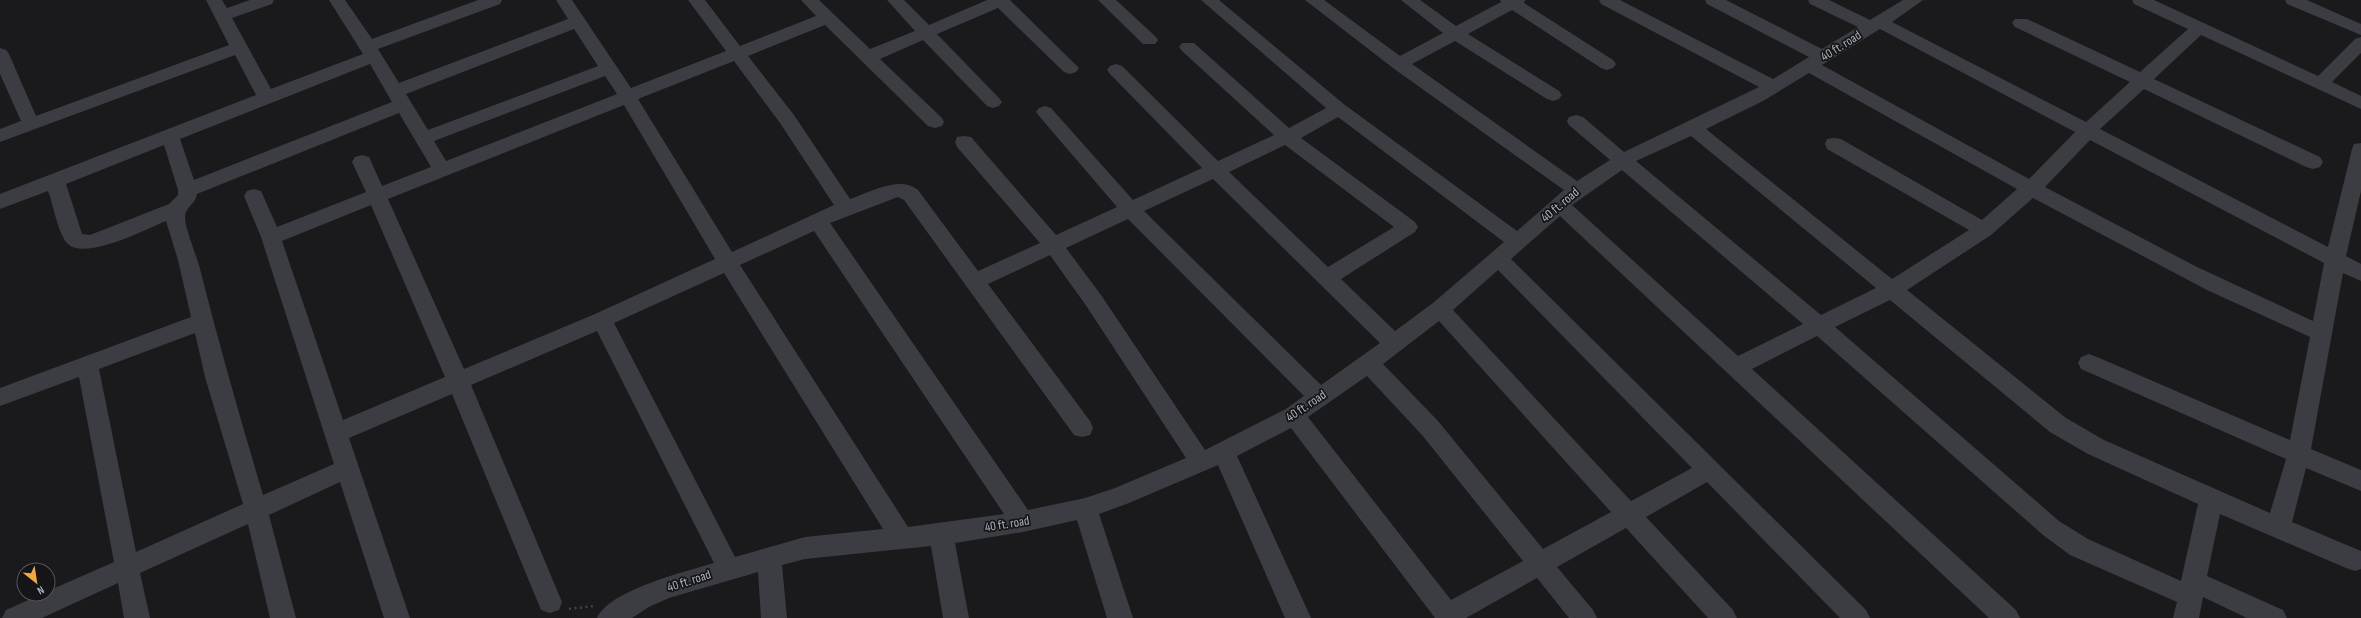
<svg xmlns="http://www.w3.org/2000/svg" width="2361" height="618" viewBox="0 0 2361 618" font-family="'Sofia Sans Condensed',sans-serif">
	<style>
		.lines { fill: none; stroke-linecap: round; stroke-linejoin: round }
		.path { stroke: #414449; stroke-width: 2.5; stroke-dasharray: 2 3.5; stroke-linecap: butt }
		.street { fill: #3b3d42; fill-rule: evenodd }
		.labels { text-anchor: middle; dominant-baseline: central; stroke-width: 3.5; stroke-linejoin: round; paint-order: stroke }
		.street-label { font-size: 13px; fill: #adb3bc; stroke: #151518 }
	</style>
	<rect width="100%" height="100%" fill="#1a1a1d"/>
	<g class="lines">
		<path class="path" d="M569,609L594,606"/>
		<path class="street" d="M206,0H222L227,8L250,0H274L272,4L232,18L271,89L363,54L329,0H345L372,39L478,0H502L500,4L378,49L399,83L568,19L556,0H572L631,88L726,51L688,0H705L740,46L816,16L801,0H819L870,49L915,31L887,0H904L929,25L987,0H1010L1079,68L1076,72L1070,74L1064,72L998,8L937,34L999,98L1002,102L999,106L993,108L987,106L923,40L880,59L942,118L944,122L942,126L935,128L928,126L825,25L748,56L794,115L850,199C871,192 899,175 918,190L978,271L1040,243L957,147L955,142L957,137L964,136L971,137L1056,235L1117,207L1039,116L1036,112L1039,108L1045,106L1051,108L1133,200L1202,168L1110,74L1107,70L1110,66L1116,64L1122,66L1218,161L1274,135L1182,51L1179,47L1182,43H1194L1289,128L1326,108L1201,0H1219L1345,105L1517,231L1564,190L1393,68L1305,0H1324L1400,56L1443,33L1401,0H1420L1456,26L1501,2L1500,0H1525L1524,3L1613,60L1616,64L1613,68L1607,70L1601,68L1512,10L1468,34L1559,91L1562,95L1559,99L1553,101L1547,99L1455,41L1412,64L1577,181L1610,160L1569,125L1567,121L1569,117L1576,115L1583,117L1624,152L1759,87L1601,4L1599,0H1620L1773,79L1809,57L1707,4L1705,0H1726L1822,49L1858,27L1810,4L1808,0H1829L1870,20L1903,0H1923L1892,22L2086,122L2130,82L2015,27L2012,23L2015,19H2027L2140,72L2188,29L2134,4L2132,0H2154L2318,76L2355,39L2361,37V53L2332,82L2361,96V109L2201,35L2154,79L2320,157L2323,162L2320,167L2313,169L2306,167L2144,89L2100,129L2328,247L2352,149L2354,144L2361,143V191L2346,256L2361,264V281L2343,273L2311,449L2361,470V491L2306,468L2292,522L2361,551V569L2355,571L2346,568L2220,514L2207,576L2283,610L2287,618H2247L2203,597L2199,618H2173L2177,602L2070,555L2043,535L1817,336L1752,369L2016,610L2020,618H1989L1560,216L1511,259L1866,610L1870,618H1840L1707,482L1646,517L1733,610L1737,618H1708L1626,528L1557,567L1593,610L1597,618H1569L1537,578L1466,618H1435L1291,428L1237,456L1311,618H1285L1218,465L1129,503L1099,514L1133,618H1107L1077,520L1023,532L955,543L969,618H943L931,546L805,559L782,565L787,618H761L758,572L669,598L649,607L632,618H597C610,590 684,572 714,563L597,331L471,385L562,602L559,610L550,613L541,610L452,394L349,438L410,618H384L340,482L269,515L296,618H270L248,524L140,573L150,618H124L118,583L42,618H2L6,610L42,594H48V591L114,562L79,377L0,406V388L191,317L178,260L166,221C146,229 84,262 67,243C58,233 53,204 48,191L0,209V194L256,95L235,55L0,142V129L21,121L0,74V48L6,50L9,54L36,116L229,45ZM574,29L598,66L428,130L406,94ZM1880,29L2075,132L2029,179L1822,65ZM734,61L780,123L834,205L732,252L638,99ZM370,64L392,102L194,180L180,139ZM1809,73L2017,189L1982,220L1841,139L1834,138L1827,139L1825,144L1827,149L1969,230L1892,279L1706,129L1763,101ZM605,76L617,94L446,161L434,141ZM624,105L715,259L595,314L464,369L388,199ZM399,113L431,167L382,186L369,157L362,155L355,157L352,162L366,192L277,227L261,191L254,189L247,191L244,196L261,237L334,464L263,495C241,421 220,348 201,273C198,258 185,230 185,217C185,207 196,204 197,194ZM1338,117L1504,242L1433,303L1395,331L1341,279L1415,232L1418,227L1415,222L1301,138ZM1691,136L1876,288L1821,315L1636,161ZM2090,140L2324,263L2313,321L2195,266L2045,187ZM164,145L178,190V195L169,204L90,235L82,234L66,184ZM1285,145L1394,227L1328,267L1229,172ZM1622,170L1803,324L1738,356L1572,205ZM1213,179L1380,343L1321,385L1144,211ZM898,197L904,200L1074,435L1082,437L1090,435L1093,428L1090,421L988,284L1050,255L1087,307L1186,458L1115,488L1085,498L1028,510L830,223ZM2033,198L2207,290L2310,337L2290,440L2097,357L2089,354L2081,357L2078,363L2081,369L2286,459L2270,513L2104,440L2066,418L1907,290L1991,235ZM371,205L445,377L343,420L282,241ZM1128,219L1304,396L1286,409L1205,450L1101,295L1066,248ZM814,231L1004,514L908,527L740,265ZM1498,270L1692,468L1631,501L1453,310ZM724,273L883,529L805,537L735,557L614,323ZM1890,300L2050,432L2088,454L2198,504L2181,581L2088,539L2059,521L1835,327ZM1439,321L1611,512L1543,549L1438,421L1383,364ZM195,333L205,377L243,504L136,552L99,369ZM1367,376L1422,435L1523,561L1451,600L1308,417Z
			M1098,0H1116L1155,36L1158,40L1155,44H1143Z
			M2285,0H2307L2361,24V35L2287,4Z"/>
	</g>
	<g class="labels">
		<g class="street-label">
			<text transform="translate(1841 46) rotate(-32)">40 ft. road</text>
			<text transform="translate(1560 205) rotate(-40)">40 ft. road</text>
			<text transform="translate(1306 406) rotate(-34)">40 ft. road</text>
			<text transform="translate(1007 524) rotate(-9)">40 ft. road</text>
			<text transform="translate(689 581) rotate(-18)">40 ft. road</text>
		</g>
	</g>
	<g transform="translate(36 582) rotate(150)"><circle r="19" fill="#151518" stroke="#52545a"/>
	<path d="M0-3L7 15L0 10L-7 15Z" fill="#f3a83c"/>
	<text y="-6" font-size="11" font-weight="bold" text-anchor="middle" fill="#adb3bc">N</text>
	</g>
</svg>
